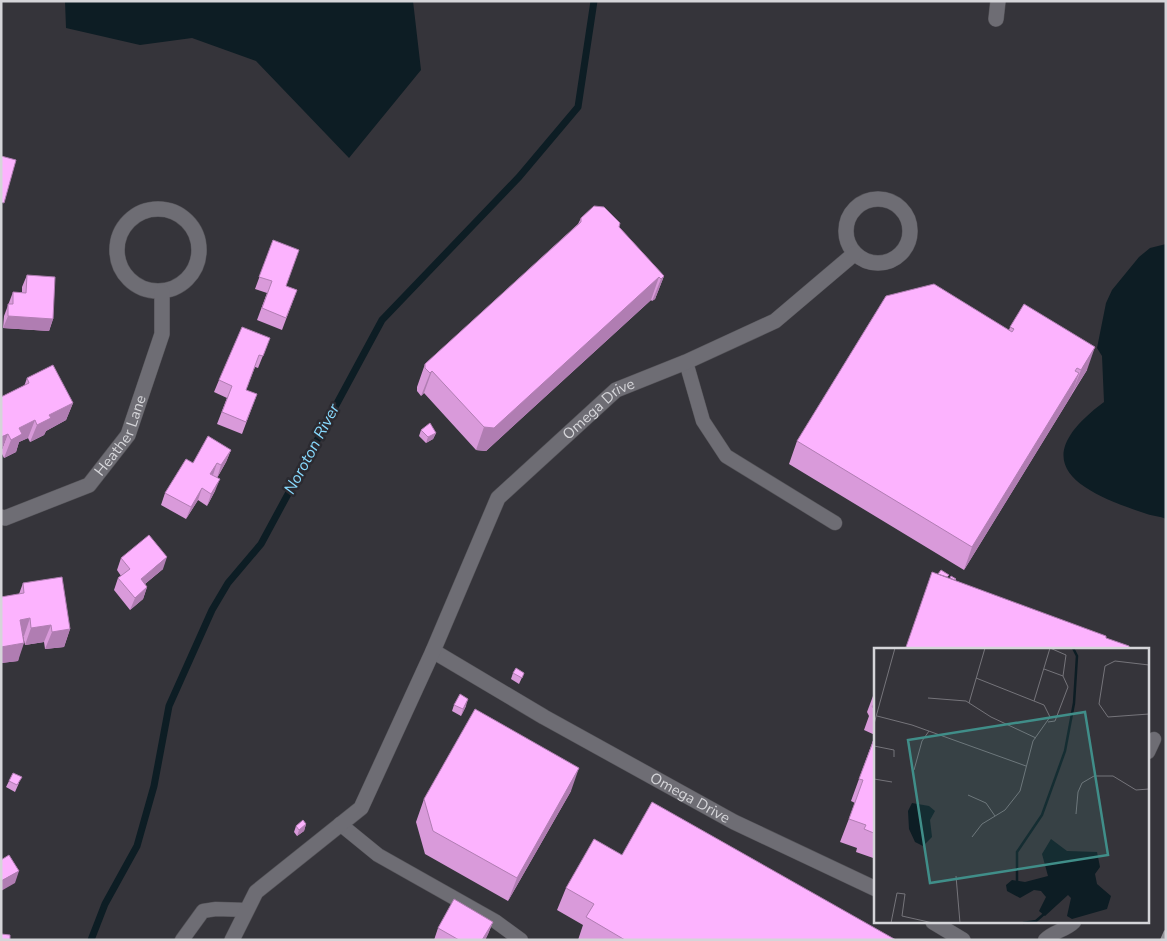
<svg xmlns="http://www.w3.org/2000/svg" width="1167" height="941" viewBox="0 0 1167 941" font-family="'Nunito Sans',sans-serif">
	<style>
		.water { fill: #0d1d24 }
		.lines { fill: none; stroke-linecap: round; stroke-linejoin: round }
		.stream { stroke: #0d1d24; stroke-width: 7 }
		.lane-casing { stroke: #545358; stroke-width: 15 }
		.street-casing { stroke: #545358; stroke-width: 16 }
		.lane { stroke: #6e6d74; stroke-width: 14 }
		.street { stroke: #6e6d74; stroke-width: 15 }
		.rail { stroke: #929297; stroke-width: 4; stroke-dasharray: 10 5; stroke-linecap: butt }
		.wall { fill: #d99ada }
		.shaded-wall { fill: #b07db2 }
		.building { fill: #fcb3fe; stroke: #b07db2 }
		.labels { text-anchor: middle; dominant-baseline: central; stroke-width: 5; stroke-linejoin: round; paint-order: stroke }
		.street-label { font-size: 15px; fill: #d5d5d9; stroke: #2b2a30 }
		.water-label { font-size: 16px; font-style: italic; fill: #88dafe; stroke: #2b2a30 }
		.inset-river { fill: none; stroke: #0d1d24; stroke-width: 2.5 }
		.inset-road { fill: none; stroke: #75747a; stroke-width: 1 }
		.view { fill: #408e89; fill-opacity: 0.15; stroke: #408e89; stroke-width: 2.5 }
		.inset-edge { fill: none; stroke: #d5d5d9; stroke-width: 2.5 }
	</style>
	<rect width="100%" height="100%" fill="#35343a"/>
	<path class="water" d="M65,1H413L421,70L349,158L256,61L192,38L140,45L66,28Z
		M1166,244V519C1160,516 1153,516 1147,514C1079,492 1022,463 1104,402L1102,356L1097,348L1106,303L1112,290L1139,257L1150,248Z"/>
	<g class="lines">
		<path class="stream" d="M91,940L105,904L137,846L154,786L169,706L212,610L228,583L261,544L382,320L519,177L578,107L594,1"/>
		<defs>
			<path id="lane" d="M686,362L703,421L726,456L835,523
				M1148,752L1154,739
				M340,824L378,855L495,921L521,940
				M182,940L203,911L216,909L247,910
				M1045,940C1053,931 1065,931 1074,922"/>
			<g id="street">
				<path d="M996,19L998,1"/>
				<circle cx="878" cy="231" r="32"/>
				<circle cx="158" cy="250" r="41"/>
				<path id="s1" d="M1,517L5,518L89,485L128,435L162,334V292"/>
				<path id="s2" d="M433,651L544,717L734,822L876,889"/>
				<path d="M933,922L963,940"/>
				<path id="s3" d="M232,940L256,892L361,808L433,651L498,498L616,390L686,362L775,321L854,254"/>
			</g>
		</defs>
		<use href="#lane" class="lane-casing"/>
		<use href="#street" class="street-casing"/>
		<use href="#lane" class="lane"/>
		<use href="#street" class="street"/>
		<path class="rail" d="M1162,940L1166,931"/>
	</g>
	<path class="wall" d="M581,218L619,227L664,276L655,299L652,301L651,300L486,451L476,450L424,393L421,396L417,391V387L425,364L578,224Z
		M273,240L286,286L297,290L282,330L257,320L267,293L255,289Z
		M27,275L53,319L49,331L3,328L4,316L13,292H22V287Z
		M1010,327L1087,370L964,570L789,464L797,441L1009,330Z
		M270,338L258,368L255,367L246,390L257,394L242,434L217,424L227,398L214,392L219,380Z
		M27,378L73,403L66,420L46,431L44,435L30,442L28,438L19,442L16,452L4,458L1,452Z
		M421,430L436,433L433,439L426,443L419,436Z
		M231,450L226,462L217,478L215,491L207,506L198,500L186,519L161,505L165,493L193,463Z
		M121,558L163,569L145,584L147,587L143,599L130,610L114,590L118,578L121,576L117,570Z
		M23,583L70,629L64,647L45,649L44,642L25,645L23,636L18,661L1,663V597L19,594Z
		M513,673H524L519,684L511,679Z
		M876,688V859L856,852L857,848L840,842L855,803L851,801L875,735L864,730L869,716L867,712Z
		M454,705L466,706L461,716L452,711Z
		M9,781L19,783L15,792L6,787Z
		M571,791L508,901L425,854L416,822L424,799Z
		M306,824L304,831L297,836L294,832L296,826Z
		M622,855L896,940H578L583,925L557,910L566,888Z
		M493,922L488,934L485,940H434L438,928Z"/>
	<path class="shaded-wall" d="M664,276L655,299L652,301L661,279Z
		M659,277L651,300L486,451L476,450L484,427Z
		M8,316L53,319L49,331L3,328Z
		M1095,347L1087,370L1072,393L1081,370Z
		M432,371L424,393L421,396L430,373Z
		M1079,373L1071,396L964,570L972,547Z
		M73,403L66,420L46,431L44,435L30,442L37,425L49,415Z
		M35,420L28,438L19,442L16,452L4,458L11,440L19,428Z
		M436,433L433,439L426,443L428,437Z
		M8,434L1,452V437Z
		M231,450L226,462L217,478L221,465Z
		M217,463L213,475L210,474Z
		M220,479L215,491L207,506L211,494Z
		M202,488L198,500L186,519L191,507Z
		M167,557L163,569L136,591L141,579Z
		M147,587L143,599L130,610L135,598Z
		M30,618L24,636L14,638L20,620Z
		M51,625L44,642L25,645L31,628Z
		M70,629L64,647L45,649L52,632Z
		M24,643L18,661L1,663V647Z
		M468,699L466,706L461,716L463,709Z
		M579,768L571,791L508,901L517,878Z
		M306,824L304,831L297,836L299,830Z
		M19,871L15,883L1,891V881Z
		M493,922L488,934L485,940H482Z"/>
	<path class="building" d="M1,156L16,160L4,203L1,202Z
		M594,206L604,207L620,223L619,227L664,276L661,279L659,277L494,428L484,427L432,371L430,373L425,368V364L581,222V218Z
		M273,240L299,250L286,286L297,290L286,318L262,308L272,281L259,277Z
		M27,275L55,277L53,319L8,316V304H13V292L26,293Z
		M934,284L1012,332L1014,329L1010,327L1024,304L1095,347L1081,370L1077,368L1075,371L1079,373L972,547L797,441L886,296Z
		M242,327L270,338L263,356L259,355L246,390L257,394L246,422L222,412L232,386L219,380Z
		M53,365L73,403L49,415L51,418L37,425L35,420L19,428L22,434L11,440L8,434L1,437V397L29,383L27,378Z
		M430,423L436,433L428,437L421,430Z
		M208,436L231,450L221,465L217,463L210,474L220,479L211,494L202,488L191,507L165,493L186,459L193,463Z
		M149,535L167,557L141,579L147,587L135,598L118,578L130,569L121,558Z
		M941,570L949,575L947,577L938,574Z
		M932,572L1106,636V638L1129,646V650H905Z
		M951,576L956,579L955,580L950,578Z
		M62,577L70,629L52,632L51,625L31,628L30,618L20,620L24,643L1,647V597L24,593L23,583Z
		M516,668L524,673L522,678L513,673Z
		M460,694L468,699L463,709L454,705Z
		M876,700V708L872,707Z
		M475,709L579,768L517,878L433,831L424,799Z
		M876,734V834L864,829L866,825L849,819L863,780L859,779Z
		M13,773L22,777L17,785L9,781Z
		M652,802L896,940H625L586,917L594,904L566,888L594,839L622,855Z
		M303,820L306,824L299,830L296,826Z
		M9,855L19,871L1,881V860Z
		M454,899L493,922L482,940H459L438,928Z
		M1,934L10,935V940H1Z"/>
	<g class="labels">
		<g class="street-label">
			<text stroke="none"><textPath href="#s3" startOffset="662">Omega Drive</textPath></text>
			<text stroke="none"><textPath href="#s1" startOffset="154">Heather Lane</textPath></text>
			<text stroke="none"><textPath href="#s2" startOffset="296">Omega Drive</textPath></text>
		</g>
		<g class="water-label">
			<text transform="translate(312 449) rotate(-62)">Noroton River</text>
		</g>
	</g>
	<g transform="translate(874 648)">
		<rect width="275" height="275" fill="#35343a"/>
		<path d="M38,155L55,158L61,163L56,172L58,189L49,198L41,194L35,181L34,163ZM177,191L193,203L223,204L226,219L221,226L223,236L237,248L233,261L198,271L193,268L197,250L194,247L171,268L165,263L172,249L167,243L160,242L146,250L133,243L132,237L138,232L151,234L174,228L168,206Z" fill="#0d1d24"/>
		<path class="inset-river" d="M143,233V204L168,167L191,103L200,55L203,8L199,0M149,275L162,273L170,266"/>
		<path class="inset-road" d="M176,0L192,7L189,28M275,17L241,13L231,18L225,56L234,69L275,66M170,21L189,28L194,39L181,73L174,74M54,50L92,53L117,69L162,90M160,53L176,0M95,55L111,0M3,68L38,77L152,118M0,76L21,0M0,98L20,102V109M40,122L48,93L55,83M0,131L18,134M94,147L112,155L121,168M202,166L204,144L208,135L220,128H239L262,142L275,141M98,189L108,176L131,162L146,143L159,93L176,69L170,57L102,30M82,228L86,275M17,275L23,245L31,246L28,268L59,275"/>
		<path class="view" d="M211,64L234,207L56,235L34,92Z"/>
		<rect width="275" height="275" class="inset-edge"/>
	</g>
	<rect width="1167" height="941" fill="none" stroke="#d5d5d9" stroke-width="5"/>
</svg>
